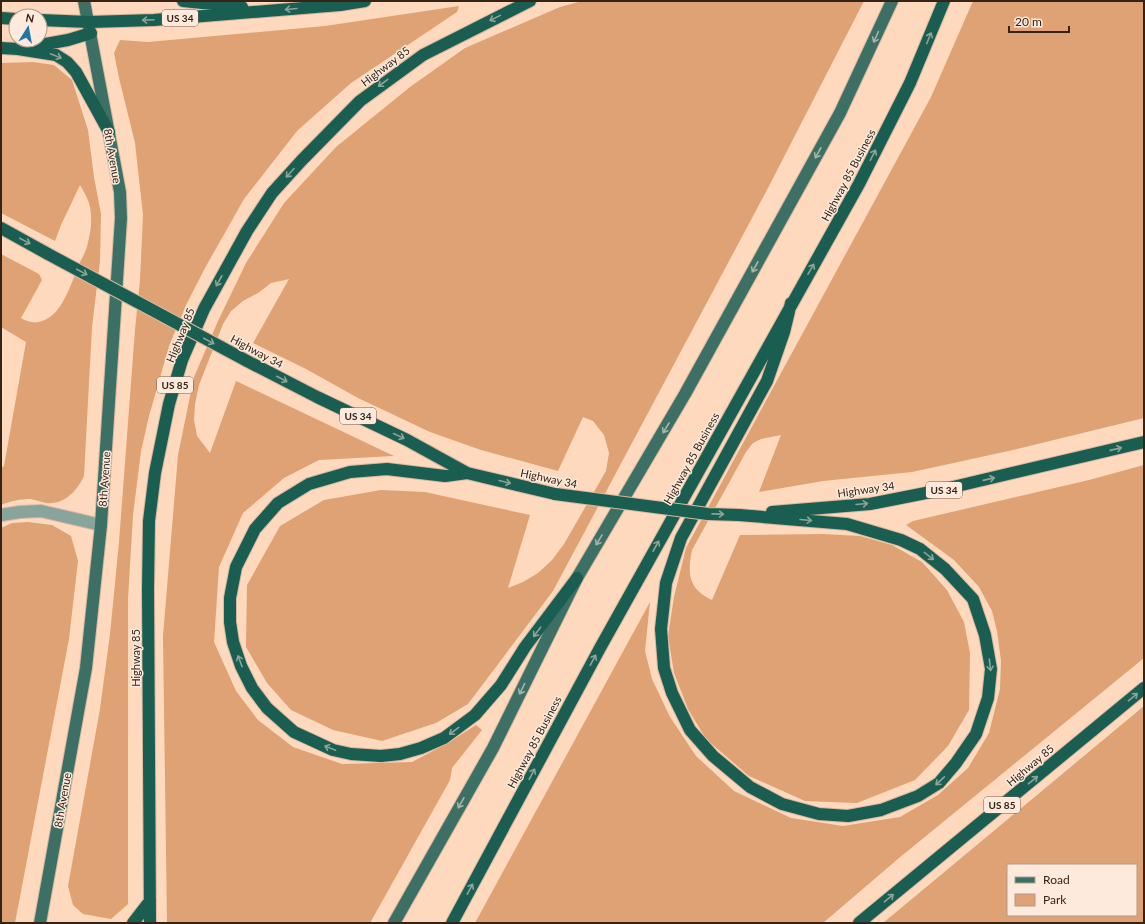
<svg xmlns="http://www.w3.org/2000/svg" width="1145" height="924" viewBox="0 0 1145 924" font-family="Lato,sans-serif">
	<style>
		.green { fill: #dea274; fill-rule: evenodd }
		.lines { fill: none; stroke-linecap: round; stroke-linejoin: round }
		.minor-casing { stroke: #dab89f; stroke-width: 14 }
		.major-casing { stroke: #dab89f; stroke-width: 14 }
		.highway-casing { stroke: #dab89f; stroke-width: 14 }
		.minor { stroke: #89a39d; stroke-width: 12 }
		.major { stroke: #3c7065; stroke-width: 12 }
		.highway { stroke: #1a5d51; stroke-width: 12 }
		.highway-bridge-casing { stroke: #dab89f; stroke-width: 14; stroke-linecap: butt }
		.highway-bridge { stroke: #1a5d51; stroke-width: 12 }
		.oneway { stroke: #8ca496 }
		.oneway2 { stroke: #a6b3a6 }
		.labels { text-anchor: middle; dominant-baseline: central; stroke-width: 3; stroke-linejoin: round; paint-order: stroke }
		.shield { fill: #fdeadc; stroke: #715f51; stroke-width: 1 }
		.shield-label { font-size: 10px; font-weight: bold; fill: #352416 }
		.street-label { font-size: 11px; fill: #352416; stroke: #fdeadc }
	</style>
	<rect width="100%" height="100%" fill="#fed9bd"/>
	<path class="green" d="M582,1H864L768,188L553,591L468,704L436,723L382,741L333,730L291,710L267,683L246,647L247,585L280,526L324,500L381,490L425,492L530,515L508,588L523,582L538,573L552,560L564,544L606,471L609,453L604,435L593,421L583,417L558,471L481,450L430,432L358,398L306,369L253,343L289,279L271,283L258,293L243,301L231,311L223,324L199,385L195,404L194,420L197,436L210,453L236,381L394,456L319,460L284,478L243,513L219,567L214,642L236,691L258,720L293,747L342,764L412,762L448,743L476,725L482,730L452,768L450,780L370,923H167L163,636L178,455L194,377L218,321L246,263L284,203L336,147L410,87L465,48L560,7Z
		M973,1H1144V418L1013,450L912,472L823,481L759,492L781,435L761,439L753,443L746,452L692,550C687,575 689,589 712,600L740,535L823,534L860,536L892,545L922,562L947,590L964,622L970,653L969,710L948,746L915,780L857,803L805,801L749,776L706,739L688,709L674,673L668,636L674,597L686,548L931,97Z
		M459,6L457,12L351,83L297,131L244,199L205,268L186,305L169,346L149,416L141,451L133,515L128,599V904L111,919L83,914L73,905L68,886L100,709L110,634L119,542L135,330L140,280L143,215L135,143L119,78L114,53L120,40L148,42L325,26Z
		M33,62L54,65L72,80L88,130L94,177L101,214L100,261L92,327L84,476C77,491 64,505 46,503C41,502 36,500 31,499C21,499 10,501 1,505V468L4,466L26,342L1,327V254L39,274L42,280L21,318C31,324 40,324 50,317C64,308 73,279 79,264C82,258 85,253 87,247C89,238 92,226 91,216C91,204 86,195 80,185L61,225L55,241L1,213V63Z
		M1144,465V658L899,858L823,923H475L650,602L645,651L652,679L670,717L696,756L734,791L791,818L843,826L900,817L938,795L968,768L989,733L1000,689L1001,661L997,631L992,611L979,587L954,560L906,525L913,521L1089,480Z
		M28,522L52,525L71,536L78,561L69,639L15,923H1V528L12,523Z
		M1144,706V923H883ZM1008,865H1136V915H1008Z"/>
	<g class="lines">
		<defs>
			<path id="minor" d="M1,515L20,512L41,511L101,525"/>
			<path id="major" d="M40,923L86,668L101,525L121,218L120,192L84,1
				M394,923L493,748L577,578L685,394L840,113L892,1"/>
			<path id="highway" d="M183,1L242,7
				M1,18L16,19
				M40,20L89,22L154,20L340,5L365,1
				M29,47L68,40L91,33
				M1,48L18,49L56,55L67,62L76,72L109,132
				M1,228L48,254
				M247,361L317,397L407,440L467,473L555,494
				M467,473L445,476L387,469L350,472L309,484L278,503L255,529L236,567L230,598V622L233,642L241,666L252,688L267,708L294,732L333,750L351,754L381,756L400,754L421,748L444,738L475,715L501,685L525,647L577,578
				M772,512L870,504L936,491L1144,442
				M739,515L847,524L901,540L920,549L945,569L973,599L985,635L991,669L988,698L976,734L956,763L939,783L918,796L881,810L848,816L819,814L782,804L750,787L713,756L690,730L672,693L664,668L661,629L666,583L681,538L767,381L784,332L791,303
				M133,923L150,901
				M150,923L148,589L149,521L155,473L169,404L182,360L204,309L247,231L272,193L302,160L360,101L423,55L530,1
				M452,923L600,648L859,184L910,83L944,1
				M859,923L1144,688"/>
		</defs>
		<use href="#minor" class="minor-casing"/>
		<use href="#major" class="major-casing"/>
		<use href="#highway" class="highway-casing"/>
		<use href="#minor" class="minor"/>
		<use href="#major" class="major"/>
		<use href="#highway" class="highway"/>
		<defs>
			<path id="highway-bridge" d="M48,254L247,361
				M555,494L708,514L739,515"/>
		</defs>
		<use href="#highway-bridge" class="highway-bridge-casing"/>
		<use href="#highway-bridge" class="highway-bridge"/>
	</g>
	<defs><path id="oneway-shaft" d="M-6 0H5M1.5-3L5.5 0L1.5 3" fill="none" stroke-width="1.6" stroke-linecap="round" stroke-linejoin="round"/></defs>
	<g class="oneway">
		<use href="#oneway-shaft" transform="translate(291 9) rotate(175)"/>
		<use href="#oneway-shaft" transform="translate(495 18) rotate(154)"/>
		<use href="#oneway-shaft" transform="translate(148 20) rotate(178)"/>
		<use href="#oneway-shaft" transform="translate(929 38) rotate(-68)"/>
		<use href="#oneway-shaft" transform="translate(56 56) rotate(22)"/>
		<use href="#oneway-shaft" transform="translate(383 83) rotate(143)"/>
		<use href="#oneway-shaft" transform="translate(873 155) rotate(-63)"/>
		<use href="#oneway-shaft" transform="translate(290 173) rotate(132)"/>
		<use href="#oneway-shaft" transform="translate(25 241) rotate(28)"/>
		<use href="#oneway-shaft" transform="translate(811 269) rotate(-60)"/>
		<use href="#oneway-shaft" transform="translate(82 272) rotate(28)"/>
		<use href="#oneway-shaft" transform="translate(219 281) rotate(119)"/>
		<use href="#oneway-shaft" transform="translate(209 341) rotate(28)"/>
		<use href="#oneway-shaft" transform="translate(282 379) rotate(27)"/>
		<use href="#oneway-shaft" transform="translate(399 436) rotate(25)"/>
		<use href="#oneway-shaft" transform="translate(1116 449) rotate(-13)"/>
		<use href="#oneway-shaft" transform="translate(989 479) rotate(-13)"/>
		<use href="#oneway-shaft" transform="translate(505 482) rotate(14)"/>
		<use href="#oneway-shaft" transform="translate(862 504) rotate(-5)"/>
		<use href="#oneway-shaft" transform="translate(718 514) rotate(1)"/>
		<use href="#oneway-shaft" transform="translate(806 520) rotate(5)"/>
		<use href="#oneway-shaft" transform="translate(656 546) rotate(-61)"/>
		<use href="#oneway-shaft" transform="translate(929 556) rotate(38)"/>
		<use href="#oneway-shaft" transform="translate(537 632) rotate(127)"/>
		<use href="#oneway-shaft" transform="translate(593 660) rotate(-62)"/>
		<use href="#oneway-shaft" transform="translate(240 661) rotate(-110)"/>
		<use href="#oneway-shaft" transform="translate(990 665) rotate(84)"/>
		<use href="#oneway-shaft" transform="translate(1133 697) rotate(-40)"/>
		<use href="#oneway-shaft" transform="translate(454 731) rotate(143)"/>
		<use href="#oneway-shaft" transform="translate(330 748) rotate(-158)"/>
		<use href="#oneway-shaft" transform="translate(532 774) rotate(-62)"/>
		<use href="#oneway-shaft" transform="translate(1033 780) rotate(-40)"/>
		<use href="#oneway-shaft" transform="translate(940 781) rotate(137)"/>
		<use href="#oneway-shaft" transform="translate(470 889) rotate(-62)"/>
		<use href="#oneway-shaft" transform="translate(889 898) rotate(-40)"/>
	</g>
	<g class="oneway2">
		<use href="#oneway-shaft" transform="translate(876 37) rotate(114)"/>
		<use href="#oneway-shaft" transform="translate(818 153) rotate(119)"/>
		<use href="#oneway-shaft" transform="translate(755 267) rotate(119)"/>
		<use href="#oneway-shaft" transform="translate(666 428) rotate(121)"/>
		<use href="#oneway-shaft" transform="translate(599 540) rotate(121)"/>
		<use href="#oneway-shaft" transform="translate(522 689) rotate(116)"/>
		<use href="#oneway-shaft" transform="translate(461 803) rotate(119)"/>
	</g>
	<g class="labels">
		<g class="shield">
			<rect x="162" y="10" width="36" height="16" rx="3"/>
			<rect x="157" y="377" width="36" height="16" rx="3"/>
			<rect x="340" y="408" width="36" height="16" rx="3"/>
			<rect x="926" y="482" width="36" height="16" rx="3"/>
			<rect x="984" y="797" width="36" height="16" rx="3"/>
		</g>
		<g class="shield-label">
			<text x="180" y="18">US 34</text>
			<text x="175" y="385">US 85</text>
			<text x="358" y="416">US 34</text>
			<text x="944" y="490">US 34</text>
			<text x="1002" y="805">US 85</text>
		</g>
		<g class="street-label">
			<text transform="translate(385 66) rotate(-37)">Highway 85</text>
			<text transform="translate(113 156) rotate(80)">8th Avenue</text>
			<text transform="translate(848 175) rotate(-62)">Highway 85 Business</text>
			<text transform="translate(180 335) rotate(-68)">Highway 85</text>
			<text transform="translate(257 351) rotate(28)">Highway 34</text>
			<text transform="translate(691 458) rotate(-61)">Highway 85 Business</text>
			<text transform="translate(549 478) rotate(12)">Highway 34</text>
			<text transform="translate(104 479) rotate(-86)">8th Avenue</text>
			<text transform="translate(866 489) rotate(-8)">Highway 34</text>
			<text transform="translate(135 658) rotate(-90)">Highway 85</text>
			<text transform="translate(534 742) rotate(-62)">Highway 85 Business</text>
			<text transform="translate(1030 765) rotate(-40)">Highway 85</text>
			<text transform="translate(62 800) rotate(-80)">8th Avenue</text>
		</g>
	</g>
	<rect width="1145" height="924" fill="none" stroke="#352416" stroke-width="4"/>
	<rect x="1007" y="864" width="130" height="52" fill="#fdeadc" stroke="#ad9b8d"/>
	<rect x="1015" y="877" width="20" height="6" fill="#3c7065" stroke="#ad9b8d"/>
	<text x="1043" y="884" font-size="12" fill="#352416">Road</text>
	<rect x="1015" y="894" width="20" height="12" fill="#dea274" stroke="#ad9b8d"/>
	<text x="1043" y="904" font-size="12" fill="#352416">Park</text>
	<g transform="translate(28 28) rotate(11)"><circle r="19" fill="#fdeadc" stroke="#ad9b8d"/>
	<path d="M0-3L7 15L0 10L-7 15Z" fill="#1f76a5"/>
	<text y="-6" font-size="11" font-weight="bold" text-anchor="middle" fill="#352416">N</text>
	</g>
	<path d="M1009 26v6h60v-6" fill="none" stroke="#352416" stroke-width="2"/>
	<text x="1015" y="26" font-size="12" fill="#352416" stroke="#fdeadc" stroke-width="3" paint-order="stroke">20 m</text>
</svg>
